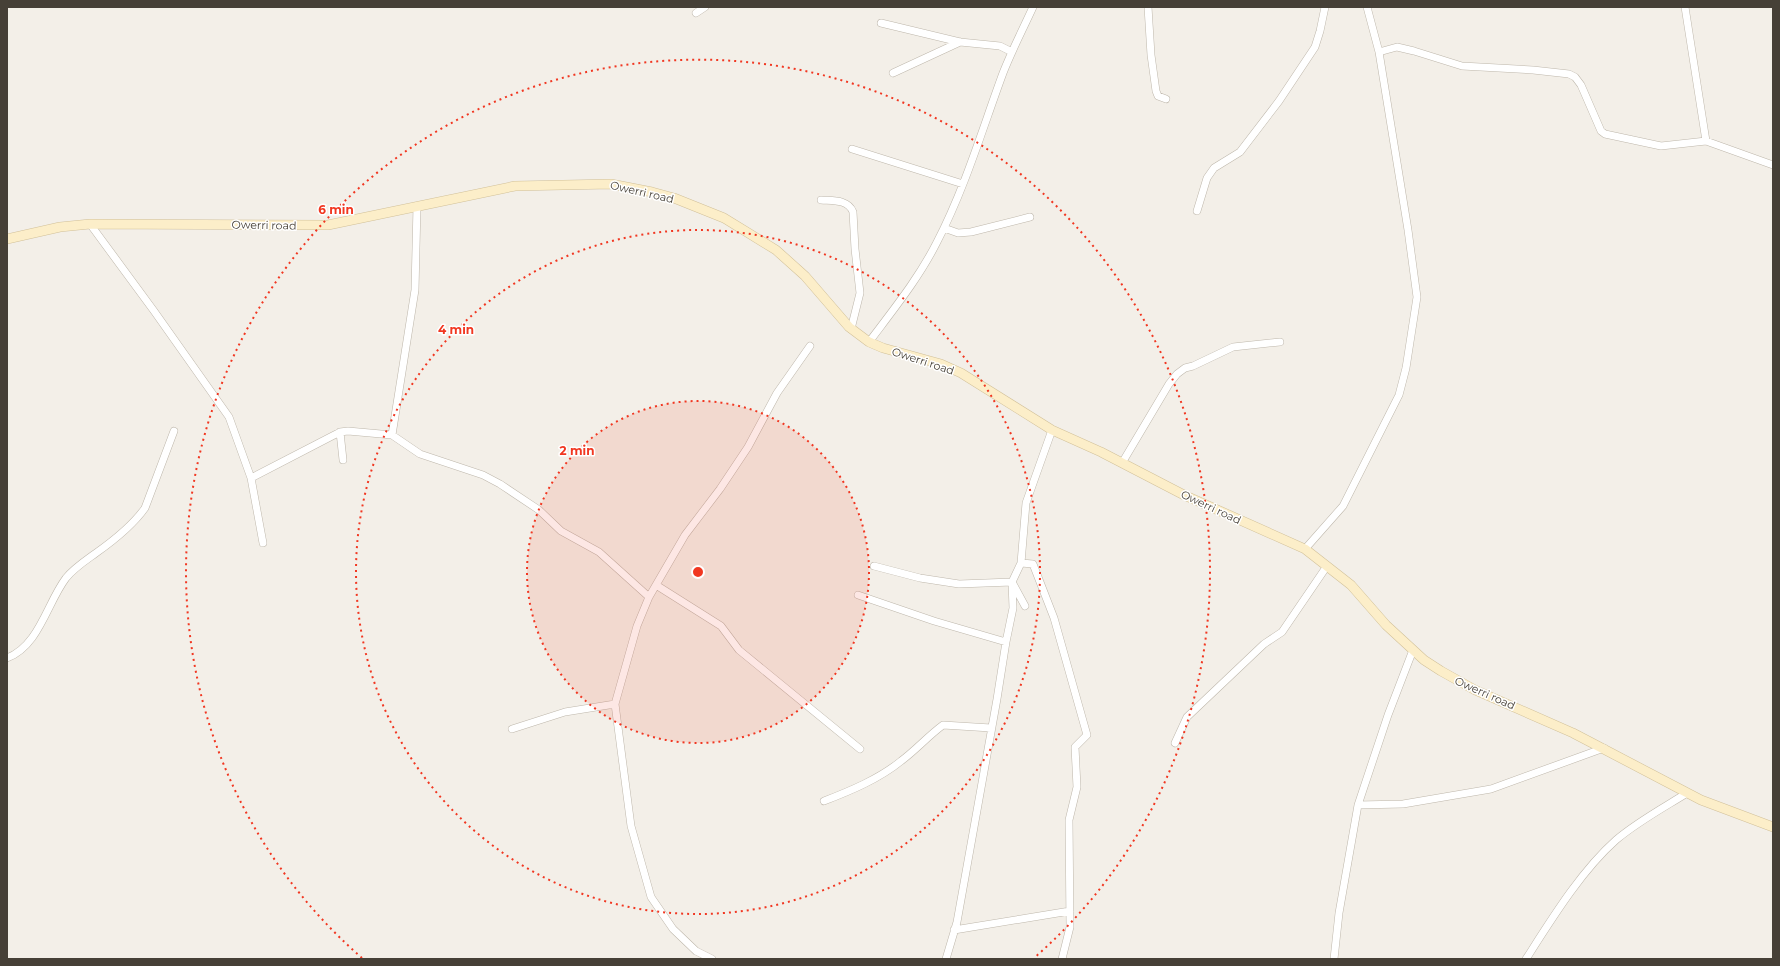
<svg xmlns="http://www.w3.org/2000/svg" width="1780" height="966" viewBox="0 0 1780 966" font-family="Montserrat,sans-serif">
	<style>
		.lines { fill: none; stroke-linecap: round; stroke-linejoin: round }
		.minor-casing { stroke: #beb7ab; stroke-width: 8 }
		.secondary-casing { stroke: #d1c099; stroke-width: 10 }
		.minor { stroke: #fff; stroke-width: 7 }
		.secondary { stroke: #fceec9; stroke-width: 9 }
		.ring { fill: none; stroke: #f13721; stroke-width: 2; stroke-dasharray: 2 4 }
		.labels { text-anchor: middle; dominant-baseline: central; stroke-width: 3; stroke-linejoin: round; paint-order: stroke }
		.street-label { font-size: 11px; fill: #464037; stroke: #fff }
		.centre { fill: #f13721; stroke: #fff; stroke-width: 2 }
		.ring-label { font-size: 12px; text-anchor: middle; font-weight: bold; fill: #f13721; stroke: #fff; stroke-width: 3; stroke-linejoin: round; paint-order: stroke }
	</style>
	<rect width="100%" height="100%" fill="#f3efe8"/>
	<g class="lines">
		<defs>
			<path id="minor" d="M1148,7L1151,55L1156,91L1158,96L1166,99
				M1685,7L1706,141
				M696,13L705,7
				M881,23L960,42L1000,46L1012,52
				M1379,52L1397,47L1414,51L1462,66L1533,70L1569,74L1575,77L1581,85L1601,131L1605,134L1661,146L1706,141L1773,165
				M893,73L960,42
				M852,149L963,184
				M821,200C832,201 848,199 853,212L855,249L860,293L851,329
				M1197,211L1207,178L1214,168L1240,152L1279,101L1315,47L1320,31L1325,7
				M90,224L154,311L229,417L251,478L263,543
				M944,228L958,233L971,232L1030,217
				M869,342C893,310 919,278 937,242C965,188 982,130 1003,73C1012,50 1023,29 1033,7
				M340,432L343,460
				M392,435L415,290L417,206
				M1122,463L1169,384L1177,374L1185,368L1193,366L1233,347L1280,342
				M251,478L340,432L348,431L392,435L420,454L483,475L500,484L539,510L561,531L599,552L649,597
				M1305,549L1343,506L1399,395L1406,368L1417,297L1408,230L1379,52L1367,7
				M1021,563L1033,564L1054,618L1087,735L1075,747L1077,787L1069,820L1070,927L1062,959
				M874,566L920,578L959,584L1012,582L1025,606
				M656,585L721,626L739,650L860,749
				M858,595L934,621L1006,642
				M7,658C39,646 47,603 66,578C74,568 85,561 96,553C113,541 133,525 145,508L174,431
				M512,729L565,712L615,704
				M1175,743L1187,717L1264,644L1282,632L1327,566
				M824,801C850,791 879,779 901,761C916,750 928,736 943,725L991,728
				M1358,805L1403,804L1491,789L1604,748
				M954,930L1070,911
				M712,959L696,951L673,929L651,897L631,826L615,704L637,626L649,597L685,535L720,489L748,447L777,393L810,346
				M946,959L957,922L997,699L1006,642L1013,608L1012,582L1021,563L1026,503L1052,430
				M1334,959L1339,913L1358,805L1388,715L1413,650
				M1526,959C1551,920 1581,871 1616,840C1637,822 1663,808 1687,793"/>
			<path id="secondary" d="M7,239L60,227L90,224L328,225L515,186L611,184L652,192L674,198L724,218L776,250L805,276L849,327L869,342L883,348L941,364L961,373L1052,430L1101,452L1184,495L1305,549L1351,585L1386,625L1424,660L1441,671L1475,690L1573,733L1701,800L1773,827"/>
		</defs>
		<use href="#minor" class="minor-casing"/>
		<use href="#secondary" class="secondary-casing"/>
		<use href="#minor" class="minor"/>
		<use href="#secondary" class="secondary"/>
	</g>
	<circle cx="698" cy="572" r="171" fill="#f13721" fill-opacity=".12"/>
	<g class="ring">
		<circle cx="698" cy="572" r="171"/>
		<circle cx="698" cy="572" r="342"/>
		<path d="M362 958A512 512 0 1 1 1034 958"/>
	</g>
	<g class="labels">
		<g class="street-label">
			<text transform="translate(642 192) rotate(13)">Owerri road</text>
			<text transform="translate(264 225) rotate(1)">Owerri road</text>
			<text transform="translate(923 361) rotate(18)">Owerri road</text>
			<text transform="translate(1211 507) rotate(25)">Owerri road</text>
			<text transform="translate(1485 693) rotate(24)">Owerri road</text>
		</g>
	</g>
	<circle cx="698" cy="572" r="6" class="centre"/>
	<g class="ring-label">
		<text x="336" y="214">6 min</text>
		<text x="456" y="334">4 min</text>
		<text x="577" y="455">2 min</text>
	</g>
	<rect width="1780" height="966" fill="none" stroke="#464037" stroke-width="16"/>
</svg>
